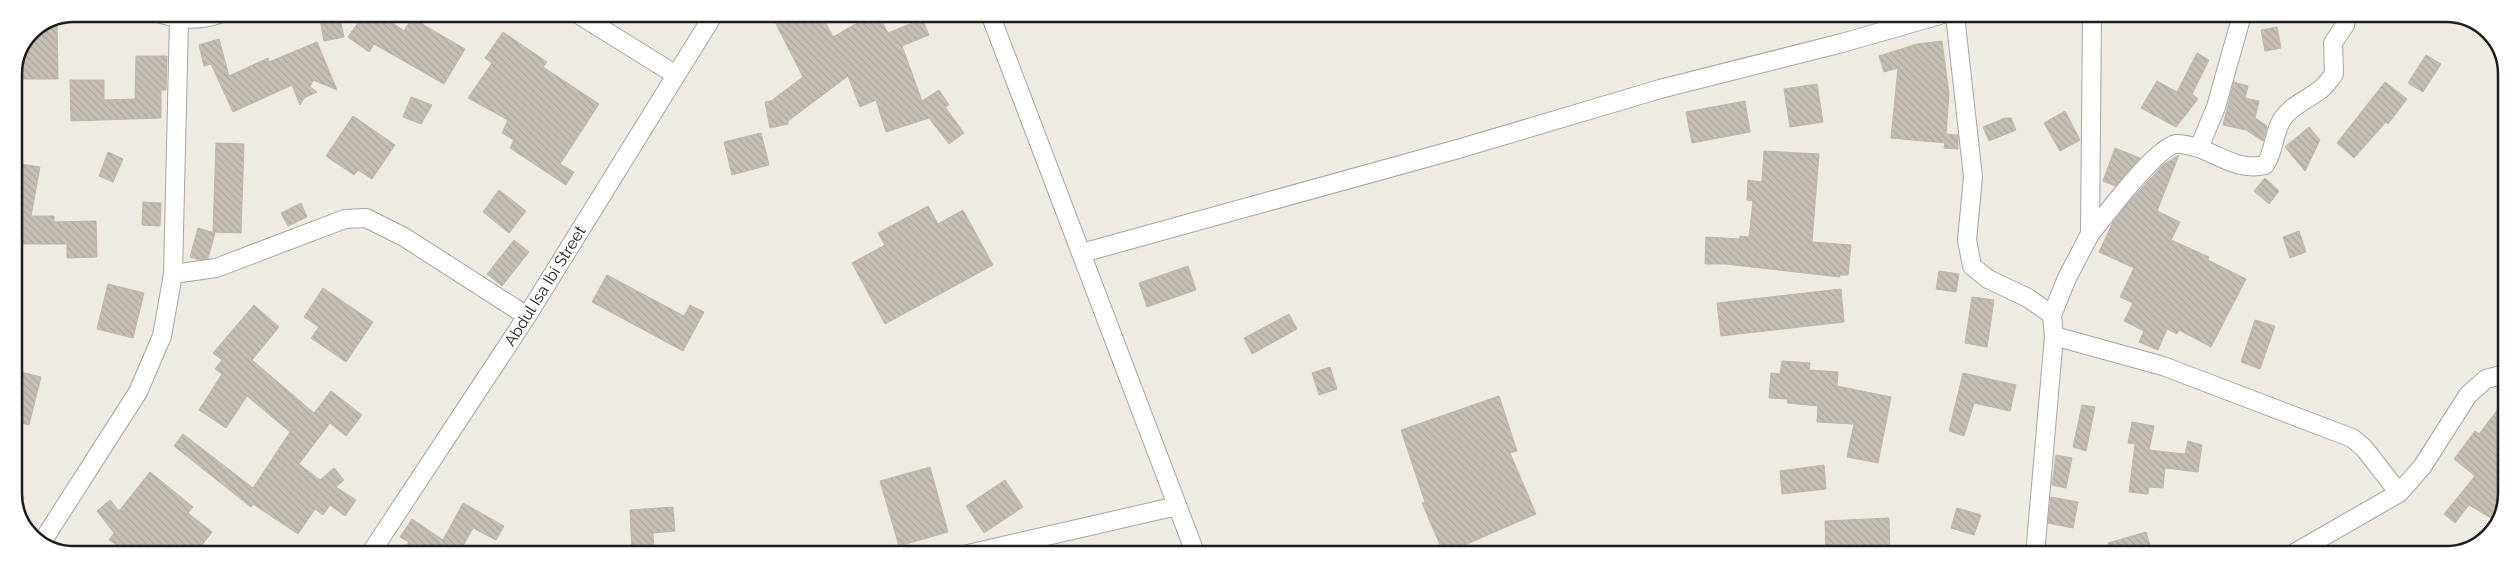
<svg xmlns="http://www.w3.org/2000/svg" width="2520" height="569" font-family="Raleway,sans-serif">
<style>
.building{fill:url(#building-back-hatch);stroke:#c1b4a4}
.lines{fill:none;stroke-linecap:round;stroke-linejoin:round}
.minor-casing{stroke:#a4a4a4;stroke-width:20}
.minor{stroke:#fff;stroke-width:18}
.labels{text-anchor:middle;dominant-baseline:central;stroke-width:4;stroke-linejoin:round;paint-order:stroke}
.street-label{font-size:16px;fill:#1d1d1d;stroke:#fff}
.rim{fill:none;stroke:#1d1d1d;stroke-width:2.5}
</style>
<defs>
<pattern id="building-back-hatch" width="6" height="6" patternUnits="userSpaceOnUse" patternTransform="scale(1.25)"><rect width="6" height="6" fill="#c6bfb5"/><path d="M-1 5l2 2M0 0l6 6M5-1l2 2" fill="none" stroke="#aaa49b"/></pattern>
</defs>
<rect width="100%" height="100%" fill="#eeece2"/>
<path class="building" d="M319,14H339L344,37L324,41Z
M364,14H380L404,31L412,18L465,49L444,84L374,44L369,52L348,37Z
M771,14H821L833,37L873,14H878L888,33L922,19L929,35L902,46L922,101L939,90L949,105L945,107L964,133L949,144L929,118L886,132L876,100L860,107L848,76L788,121V124L770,128L765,102L771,101L803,77Z
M57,21L58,79H14L32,31Z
M2277,27L2281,48L2265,51L2261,30Z
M503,32L547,62L543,67L599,104L560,164L574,172L566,185L510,148L514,140L502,133L508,120L468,98L492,63L485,58Z
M219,39L229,76L268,58L269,62L317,42L337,90L313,80L310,87L317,92L304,98L300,105L292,85L233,112L211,64L204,66L199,45Z
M1942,41L1949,94L1946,134L1958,135V149L1944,148L1945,143L1891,138L1898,68L1884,72L1879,56L1917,44Z
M2197,53L2209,60L2192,94L2198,99L2176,127L2141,108L2157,81L2177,92Z
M2426,55L2441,64L2423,92L2408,83Z
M136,56H167L166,90H161V118L71,121L70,80H104V100L135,99Z
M2234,82L2248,86L2245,98L2259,101L2255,118L2267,126L2263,141L2246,130L2223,125Z
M2385,82L2407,99L2388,124L2386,122L2354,158L2337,143Z
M1817,84L1823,122L1790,127L1784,89Z
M411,97L432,105L421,124L403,117Z
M1745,101L1750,132L1692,143L1686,112Z
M2065,111L2080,140L2060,151L2044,123Z
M353,116L395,145L372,179L358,170L354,175L326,156Z
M2005,118H2011L2016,130L1989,141L1983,127Z
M2309,127L2320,140L2305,171L2285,147Z
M761,133L769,165L732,175L724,142Z
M216,143L244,144L241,233L213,232Z
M2115,148L2140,158L2115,186L2103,181Z
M1764,151L1819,154L1812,242L1851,245L1848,275H1839L1840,277L1725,264H1705L1706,237L1740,239V236L1749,237L1753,201L1747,200L1748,180L1762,182Z
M108,152L123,159L113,182L99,176Z
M2179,155L2157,211L2180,222L2171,240L2209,257L2208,260L2246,279L2211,347L2179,330L2177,334L2167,329L2158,350L2139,342L2144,331L2124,321L2133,303L2120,297L2134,268L2099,252L2113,222L2126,205L2163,165Z
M14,163L40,167L31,216H54V222L96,221L97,257L67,258V244H14Z
M2265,178L2279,191L2269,204L2254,191Z
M499,190L526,211L509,233L483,212Z
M143,202L161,203L160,226L142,225Z
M301,203L307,217L288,226L281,213Z
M928,206L938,224L963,210L993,265L885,324L852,263L885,245L878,233Z
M198,228L215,233L208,258L200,260L190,257Z
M2299,231L2306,252L2290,258L2283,237Z
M514,240L529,252L502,286L487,274Z
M1188,266L1196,290L1147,307L1139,283Z
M1939,271L1959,274L1956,292L1936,289Z
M607,275L684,316L690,305L704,312L683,351L592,302Z
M108,284L144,293L133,338L97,329Z
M323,288L373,322L346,362L311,338L319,327L304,317Z
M1841,289L1844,322L1721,336L1717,303Z
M1972,297L1994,300L1987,347L1965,343Z
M254,305L279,327L252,360L314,413L331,391L362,415L346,436L330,423L299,464L320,480L334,468L344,480L336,487L356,500L345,516L330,505L323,515L315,509L298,534L253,504L251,507L174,446L183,434L253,488L290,432L247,396L226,428L199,410L222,374L215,369L222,360L213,353Z
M1289,314L1297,329L1252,354L1244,338Z
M2255,320L2275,326L2260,369L2241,362Z
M1782,361L1810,363L1809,370L1838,372L1837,386L1891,397L1878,463L1847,457L1854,424L1817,422L1818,406L1787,403L1788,399L1769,398L1771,373L1780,374Z
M1330,367L1337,389L1319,395L1312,373Z
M21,372L41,377L29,425L14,421V400Z
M1963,373L2016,385L2010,411L1974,403L1964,436L1949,431Z
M1499,396L1517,451L1510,453L1536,514L1444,554L1422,503L1425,502L1401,430Z
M2505,400V506L2496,521L2469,505L2455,523L2444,514L2475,476L2454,459L2475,431L2479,434Z
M2082,405L2095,407L2086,451L2073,447Z
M2132,422L2154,426L2149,450L2185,454L2188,441L2202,445L2198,472L2165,468L2163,488L2149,487L2148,494L2129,492L2135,444L2128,443Z
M2056,455L2072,458L2066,488L2052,485Z
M1824,465L1826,489L1782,494L1780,471Z
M930,467L948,532L899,546L880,481Z
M150,472L193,507L188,513L212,532L195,554H111L117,545L109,540L114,533L97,511L110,500L119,511Z
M1005,480L1023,507L984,533L966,506Z
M2051,497L2078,502L2073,528L2048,523Z
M463,503L504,526L496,540L473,528L460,551L465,554H400L409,542L400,537L412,519L443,540Z
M673,507L675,531L653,533L654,554H632L630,510Z
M1957,508L1981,515L1974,535L1951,528Z
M1889,518L1890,555H1826L1825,521Z
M2146,532L2153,555H2112L2108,543Z"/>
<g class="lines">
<g class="minor-casing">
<path id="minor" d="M161,14C181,20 199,21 219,14
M578,14L676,75
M990,14L1196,555
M1955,15L1973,177L1967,240L1972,266L1988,279L2028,298L2052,315
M2199,148C2221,157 2241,171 2265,165C2275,151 2273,132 2283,118C2292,105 2309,99 2321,89C2326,85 2330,79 2334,74L2333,43L2345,25L2347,15
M2090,234C2105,216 2155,148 2176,144C2182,143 2193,147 2199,148L2216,107L2242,15
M1082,253L1458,149L1660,89L1842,43L1940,15
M173,274L216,268L345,219L366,218L404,237L527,316
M2054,336L2163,366L2352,438L2364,448L2399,493
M42,542L138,392L162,336L173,274L179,20
M370,554L527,316L714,14
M968,554L1177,506
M2035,555L2054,336L2052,315L2067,278L2090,234L2092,15
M2291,555L2399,493L2422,467L2468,395L2486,379L2505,374"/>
</g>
<use href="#minor" class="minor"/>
</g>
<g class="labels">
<g class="street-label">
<text transform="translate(545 286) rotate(-58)">Abdul Isa Ibi Street</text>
</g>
</g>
<path d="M0 0H2520V569H0ZM74 22H2446A52 52 0 0 1 2498 74V494A52 52 0 0 1 2446 546H74A52 52 0 0 1 22 494V74A52 52 0 0 1 74 22Z" fill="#fff" fill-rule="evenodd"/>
<path class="rim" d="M74 22H2446A52 52 0 0 1 2498 74V494A52 52 0 0 1 2446 546H74A52 52 0 0 1 22 494V74A52 52 0 0 1 74 22Z"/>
</svg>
